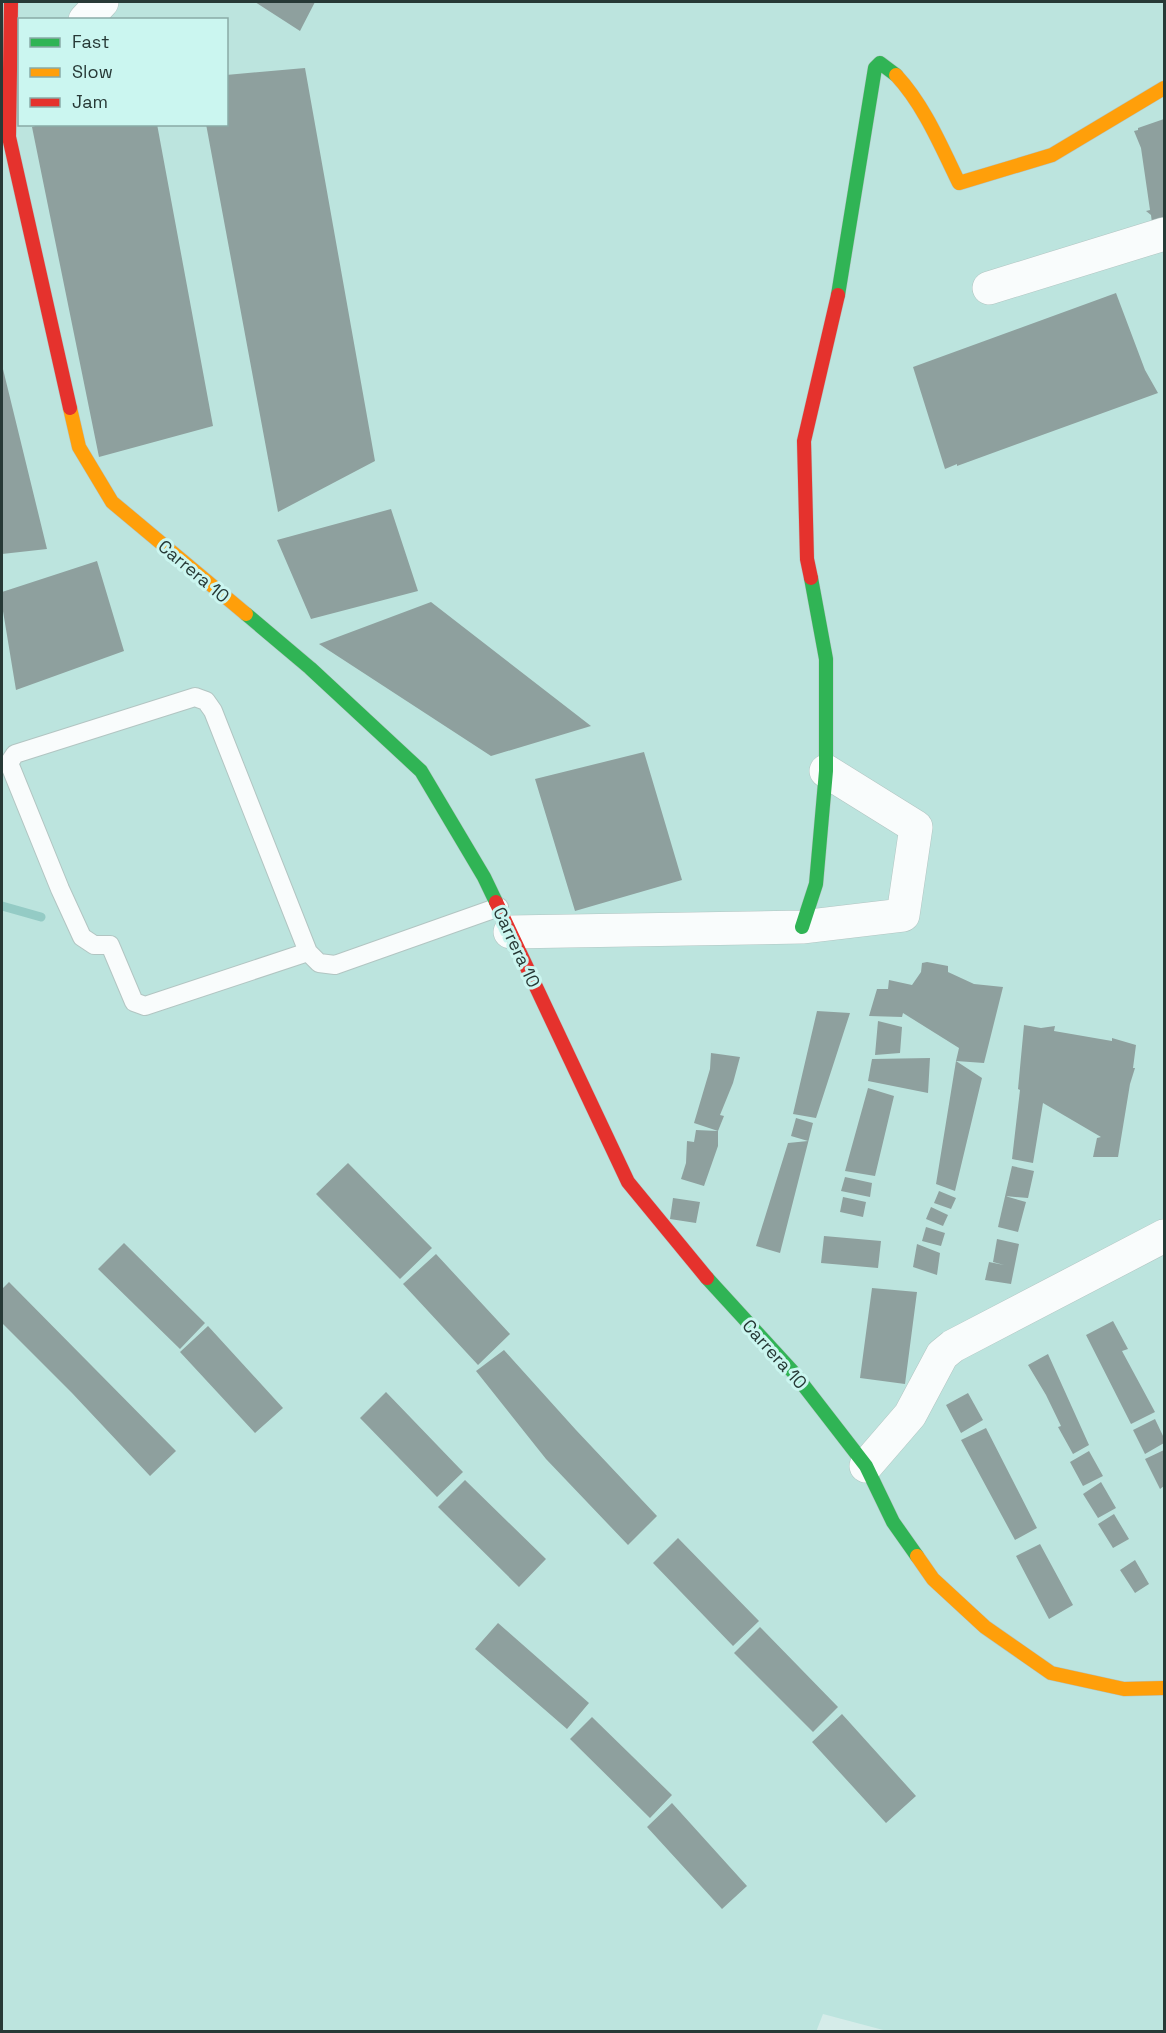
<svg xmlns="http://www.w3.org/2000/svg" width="1166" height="2033" font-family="'Space Grotesk',sans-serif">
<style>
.green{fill:#bce4de;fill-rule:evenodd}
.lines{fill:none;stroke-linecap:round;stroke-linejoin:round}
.stream{stroke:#94cbc5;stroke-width:9}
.building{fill:#8ea09e}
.lane-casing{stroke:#b2c5c2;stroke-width:20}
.street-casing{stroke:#b2c5c2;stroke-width:34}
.fast-casing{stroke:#b2c5c2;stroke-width:15}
.slow-casing{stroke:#b2c5c2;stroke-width:15}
.jam-casing{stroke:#b2c5c2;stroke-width:15}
.lane{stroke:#f9fcfc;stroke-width:18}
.street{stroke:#f9fcfc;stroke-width:33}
.fast{stroke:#30b455;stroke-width:14}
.slow{stroke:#ff9f0a;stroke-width:14}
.jam{stroke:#e5322d;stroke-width:14}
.labels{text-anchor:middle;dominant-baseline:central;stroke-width:6;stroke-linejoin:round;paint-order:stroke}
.street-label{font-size:18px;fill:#273936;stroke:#cbf6f0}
</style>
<rect width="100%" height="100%" fill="#d5ece9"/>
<path class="green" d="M2,2H1164V2031H887L823,2014L816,2032H2ZM20,20H226V124H20Z"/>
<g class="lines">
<path class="stream" d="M2,906L41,917"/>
</g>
<path class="building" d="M255,2H315L300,31Z
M305,68L375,461L278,512L206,124H226V75Z
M1164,119V228L1153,231L1151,215L1146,211L1150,210L1141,148L1134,131L1138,130V128Z
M42,124H157L213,426L99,457L32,127Z
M1116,293L1145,370L1158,393L957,466V464L945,469L913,367Z
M2,365L47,549L2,554Z
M391,509L418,591L311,619L277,540Z
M97,561L124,651L16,690L2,605V592Z
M431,602L591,726L491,756L319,644Z
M644,752L682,880L575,911L535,779Z
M927,962L948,966V972L974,984L1003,987L984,1063L956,1061L982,1078L955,1191L936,1184L956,1061L959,1048L903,1013L902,1017L869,1016L877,989H888L889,980L912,985L921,972L922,963Z
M817,1011L850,1013L816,1118L793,1114Z
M878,1021L902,1027L900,1053L875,1055Z
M1024,1025L1041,1028L1055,1026L1054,1031L1112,1041V1038L1136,1045L1133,1068H1135L1130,1084L1118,1157H1093L1097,1138L1101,1137L1043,1103L1033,1163L1012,1159L1020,1090L1018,1089Z
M711,1053L740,1057L733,1083L720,1115L724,1116L718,1131V1146L704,1186L681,1179L686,1163L687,1141L694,1142L696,1130L718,1131L694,1123L710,1069Z
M930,1058L928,1093L868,1081L872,1059Z
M868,1088L894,1096L875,1176L845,1171Z
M796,1118L813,1123L780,1253L756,1246L788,1143L808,1141L791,1136Z
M348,1163L432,1248L400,1279L316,1194Z
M1012,1166L1034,1171L1028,1198L1005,1196L1026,1202L1018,1232L998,1227Z
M845,1177L872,1183L870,1197L841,1191Z
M939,1191L956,1198L951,1209L934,1203Z
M843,1197L866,1202L863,1217L840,1212Z
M673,1198L700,1202L696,1223L670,1219Z
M931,1207L948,1215L943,1226L926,1219Z
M926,1227L945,1233L941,1246L922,1241Z
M824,1236L881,1241L878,1268L821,1263Z
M997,1239L1019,1244L1011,1284L985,1280L989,1262L1004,1265L993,1262Z
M124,1243L205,1323L180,1349L98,1269Z
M917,1244L940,1253L937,1275L913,1267Z
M436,1254L510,1334L478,1365L403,1284Z
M9,1282L176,1451L150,1476L72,1393L2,1323V1289Z
M872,1288L917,1292L905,1384L860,1378Z
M1113,1321L1128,1349L1122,1351L1155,1412L1131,1424L1086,1335Z
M208,1326L283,1408L255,1433L180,1352Z
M504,1350L576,1430L657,1516L628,1545L546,1459L476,1371Z
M1048,1354L1089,1445L1073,1454L1058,1427L1061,1426L1046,1395L1028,1365Z
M386,1392L463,1472L437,1497L360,1418Z
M968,1393L983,1420L961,1433L946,1405Z
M1155,1419L1164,1438V1443L1145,1454L1133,1430Z
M986,1428L1037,1528L1015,1540L961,1440Z
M1164,1450V1486L1160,1489L1145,1459Z
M1089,1451L1103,1476L1083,1486L1070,1462Z
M465,1480L546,1559L519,1587L438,1507Z
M1101,1482L1116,1508L1098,1518L1083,1494Z
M1114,1514L1129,1539L1113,1548L1098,1524Z
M678,1538L759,1621L733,1646L653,1563Z
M1040,1544L1073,1605L1049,1619L1016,1556Z
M1135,1560L1149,1584L1135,1593L1120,1570Z
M498,1623L589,1703L567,1729L475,1649Z
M760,1627L838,1707L813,1732L734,1653Z
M842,1714L916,1796L886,1823L812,1742Z
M592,1717L672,1795L650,1818L570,1739Z
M672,1803L747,1886L722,1909L647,1827Z"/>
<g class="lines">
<g class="lane-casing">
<path id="lane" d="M308,952L145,1006L134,1002L110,945H94L82,937L60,889L9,763L15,754L195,697L206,701L213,711L308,952L319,963L335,965L499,907"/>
</g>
<g class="street-casing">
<path id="street" d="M85,20L102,2
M989,288L1164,234
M510,932L802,927L903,915L916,827L826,771
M866,1466L910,1415L942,1355L953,1346L1164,1236"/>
</g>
<g class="fast-casing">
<path id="fast" d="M838,295L875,68L880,63L896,75
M246,614L310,668L421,771L484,877L496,902
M802,927L816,884L826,771V659L811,578
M707,1278L794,1373L866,1466L893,1522L917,1556"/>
</g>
<g class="slow-casing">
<path id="slow" d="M896,75C924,105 941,146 959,183L1052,155L1164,88
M70,408L79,447L112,502L246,614
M917,1556L933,1579L985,1627L1051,1673L1124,1689L1164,1688"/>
</g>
<g class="jam-casing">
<path id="jam" d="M11,2L9,137L70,408
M811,578L807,559L804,441L838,295
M496,902L628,1182L707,1278"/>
</g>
<use href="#lane" class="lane"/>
<use href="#street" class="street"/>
<use href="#fast" class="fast"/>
<use href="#slow" class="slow"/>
<use href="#jam" class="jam"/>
</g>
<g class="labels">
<g class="street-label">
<text transform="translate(194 571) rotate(40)">Carrera 10</text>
<text transform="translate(517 947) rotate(65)">Carrera 10</text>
<text transform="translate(775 1354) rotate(48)">Carrera 10</text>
</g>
</g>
<rect width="1166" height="2033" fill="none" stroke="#273936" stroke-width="6"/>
<rect x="18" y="18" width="210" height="108" fill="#cbf6f0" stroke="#89aaa6" stroke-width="1.5"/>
<rect x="30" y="38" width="30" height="9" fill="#30b455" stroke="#89aaa6" stroke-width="1.5"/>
<text x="72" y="48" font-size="18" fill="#273936">Fast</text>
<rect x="30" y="68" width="30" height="9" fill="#ff9f0a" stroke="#89aaa6" stroke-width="1.5"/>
<text x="72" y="78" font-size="18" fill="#273936">Slow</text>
<rect x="30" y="98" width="30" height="9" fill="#e5322d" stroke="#89aaa6" stroke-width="1.5"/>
<text x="72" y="108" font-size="18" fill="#273936">Jam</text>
</svg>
